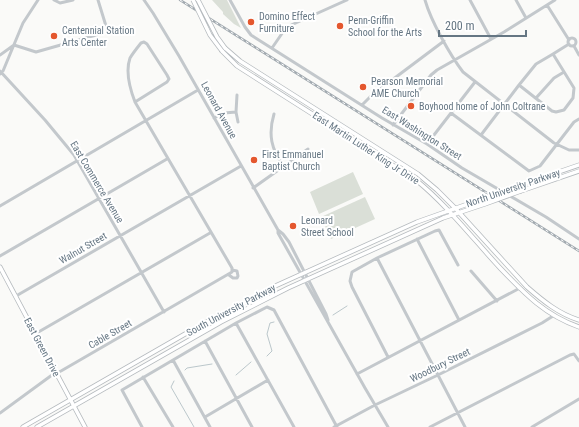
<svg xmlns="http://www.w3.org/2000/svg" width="579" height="427" font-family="'Roboto Condensed',sans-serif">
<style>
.green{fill:#dadfd7}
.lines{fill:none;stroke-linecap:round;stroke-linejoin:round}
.stream{stroke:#bbc7cb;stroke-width:1}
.major-casing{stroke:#b5babe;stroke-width:5}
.minor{stroke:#c3c8cc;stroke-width:3}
.major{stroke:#fff;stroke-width:3.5}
.rail-casing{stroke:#a2aab0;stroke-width:2.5}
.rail{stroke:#fff;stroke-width:1;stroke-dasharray:3;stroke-linecap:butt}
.major-bridge-casing{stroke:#b5babe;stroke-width:5;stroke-linecap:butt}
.major-bridge{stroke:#fff;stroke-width:3.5}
.poi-dot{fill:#e4572e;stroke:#fff;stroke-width:1.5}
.labels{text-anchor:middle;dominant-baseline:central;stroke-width:4;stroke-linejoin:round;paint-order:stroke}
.poi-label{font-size:10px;fill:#657683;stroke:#fff;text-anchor:start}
.street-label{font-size:10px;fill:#657683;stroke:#fff}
</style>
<rect width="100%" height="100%" fill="#fafaf8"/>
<path class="green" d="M212,0H227L241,28L234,24L223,14V12Z
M353,172L363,194L319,214L310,192Z
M365,197L375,219L331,239L321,217Z"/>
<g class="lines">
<path class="stream" d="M333,315L347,306
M267,356L272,351L267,334L270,323L274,322
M185,370L187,368L212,364
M236,375L251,362
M174,381L171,387L194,427"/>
<g class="major-casing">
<path id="major" d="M225,48L240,61L418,174L437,190L455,208L527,287C543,301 559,314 579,320
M222,51L237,66L416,180C448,206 473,239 501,269C525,294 545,315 579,327
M515,187L579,165
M521,191L579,171
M0,267L85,427
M23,427L199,326L273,287L417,222L479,200
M37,427L221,322L288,288L443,218L485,204"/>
</g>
<path class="minor" d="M54,0L60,3L73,0
M144,0L153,13L179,56L278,230V233L365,388L388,427
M230,0L245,27L251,35L382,118L427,144L462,168L546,217L579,239
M425,0C431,21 450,55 463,72L554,143L569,150H579
M470,0L491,39
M516,0L526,18
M547,5L569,40
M568 42a4 4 0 1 1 8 0a4 4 0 1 1-8 0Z
M574,46L579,55
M272,48L283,32L289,26L347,0
M553,54L569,44
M0,55L14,45L36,52L103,33L106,26L98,0
M0,71L45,120L74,155L164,312
M0,74L3,71L23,23L38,0
M237,95L236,112L238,122
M536,98L554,78L564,72
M362,105L372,95L444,41
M451,113L529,171L540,166L574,122L579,119
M274,114C268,134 271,150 284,166
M214,118L224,113L236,112
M393,125L431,75L437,70L504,32L555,0
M481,135L519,85L552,111L556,112L564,110L573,98L574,88L553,54L536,64L519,85
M427,144L475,82
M253,188L308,149
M0,206L198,90
M278,230L283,234L289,242L326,314L328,320
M417,239L459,320
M0,256L167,159
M377,258L465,427
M471,271L497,301
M229,275L233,278H237L238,276L237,271L232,270
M16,296L241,166
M236,323L294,427
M35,334L210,233
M205,341L252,427
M388,357L352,287L350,281L352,272L377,258L435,231L439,230L458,265
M173,360L210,427
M357,374L520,288
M143,377L173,427
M0,413L52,375L61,371L232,272V268L135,102L167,82L169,79L167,75L147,44L144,42L141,43C137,48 133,53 130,58C125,72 130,89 135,102
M205,417L268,380
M142,427L122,390L236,323L267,307L274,310L337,427
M334,427L375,405L438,375L542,323L553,316
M430,427L570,355L574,354L579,361
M532,427L579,399"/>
<use href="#major" class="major"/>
<g class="rail-casing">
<path id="rail" d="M180,0L579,251"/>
</g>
<use href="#rail" class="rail"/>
<g class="major-bridge-casing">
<path id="major-bridge" d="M193,0L210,35L222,51
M198,0L217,37L225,48
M479,200L515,187
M485,204L521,191"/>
</g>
<use href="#major-bridge" class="major-bridge"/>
</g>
<g class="poi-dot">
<circle cx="251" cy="22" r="4"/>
<circle cx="340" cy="26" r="4"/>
<circle cx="54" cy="36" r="4"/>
<circle cx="363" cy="87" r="4"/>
<circle cx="411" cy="106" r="4"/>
<circle cx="254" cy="160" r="4"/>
<circle cx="293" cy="226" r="4"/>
</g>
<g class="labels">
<g class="poi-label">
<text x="259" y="16">Domino Effect<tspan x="259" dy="12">Furniture</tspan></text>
<text x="348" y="20">Penn-Griffin<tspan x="348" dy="12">School for the Arts</tspan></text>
<text x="62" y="30">Centennial Station<tspan x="62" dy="12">Arts Center</tspan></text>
<text x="371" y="81">Pearson Memorial<tspan x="371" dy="12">AME Church</tspan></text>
<text x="419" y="106">Boyhood home of John Coltrane</text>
<text x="262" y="154">First Emmanuel<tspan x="262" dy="12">Baptist Church</tspan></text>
<text x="301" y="220">Leonard<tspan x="301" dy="12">Street School</tspan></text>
</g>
<g class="street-label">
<text transform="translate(219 110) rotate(61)">Leonard Avenue</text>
<text transform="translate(422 133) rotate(32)">East Washington Street</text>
<text transform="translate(366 148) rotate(33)">East Martin Luther King Jr Drive</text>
<text transform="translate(97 182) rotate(59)">East Commerce Avenue</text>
<text transform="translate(513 188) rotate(-19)">North University Parkway</text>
<text transform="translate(83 248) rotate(-30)">Walnut Street</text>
<text transform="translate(231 310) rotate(-28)">South University Parkway</text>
<text transform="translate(110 334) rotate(-30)">Cable Street</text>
<text transform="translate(42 347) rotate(62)">East Green Drive</text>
<text transform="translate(440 365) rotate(-26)">Woodbury Street</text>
</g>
</g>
<path d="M439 30v6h87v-6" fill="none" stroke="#657683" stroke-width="2"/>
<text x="445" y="30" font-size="12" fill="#657683" stroke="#ffffff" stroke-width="3" paint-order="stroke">200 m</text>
</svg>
